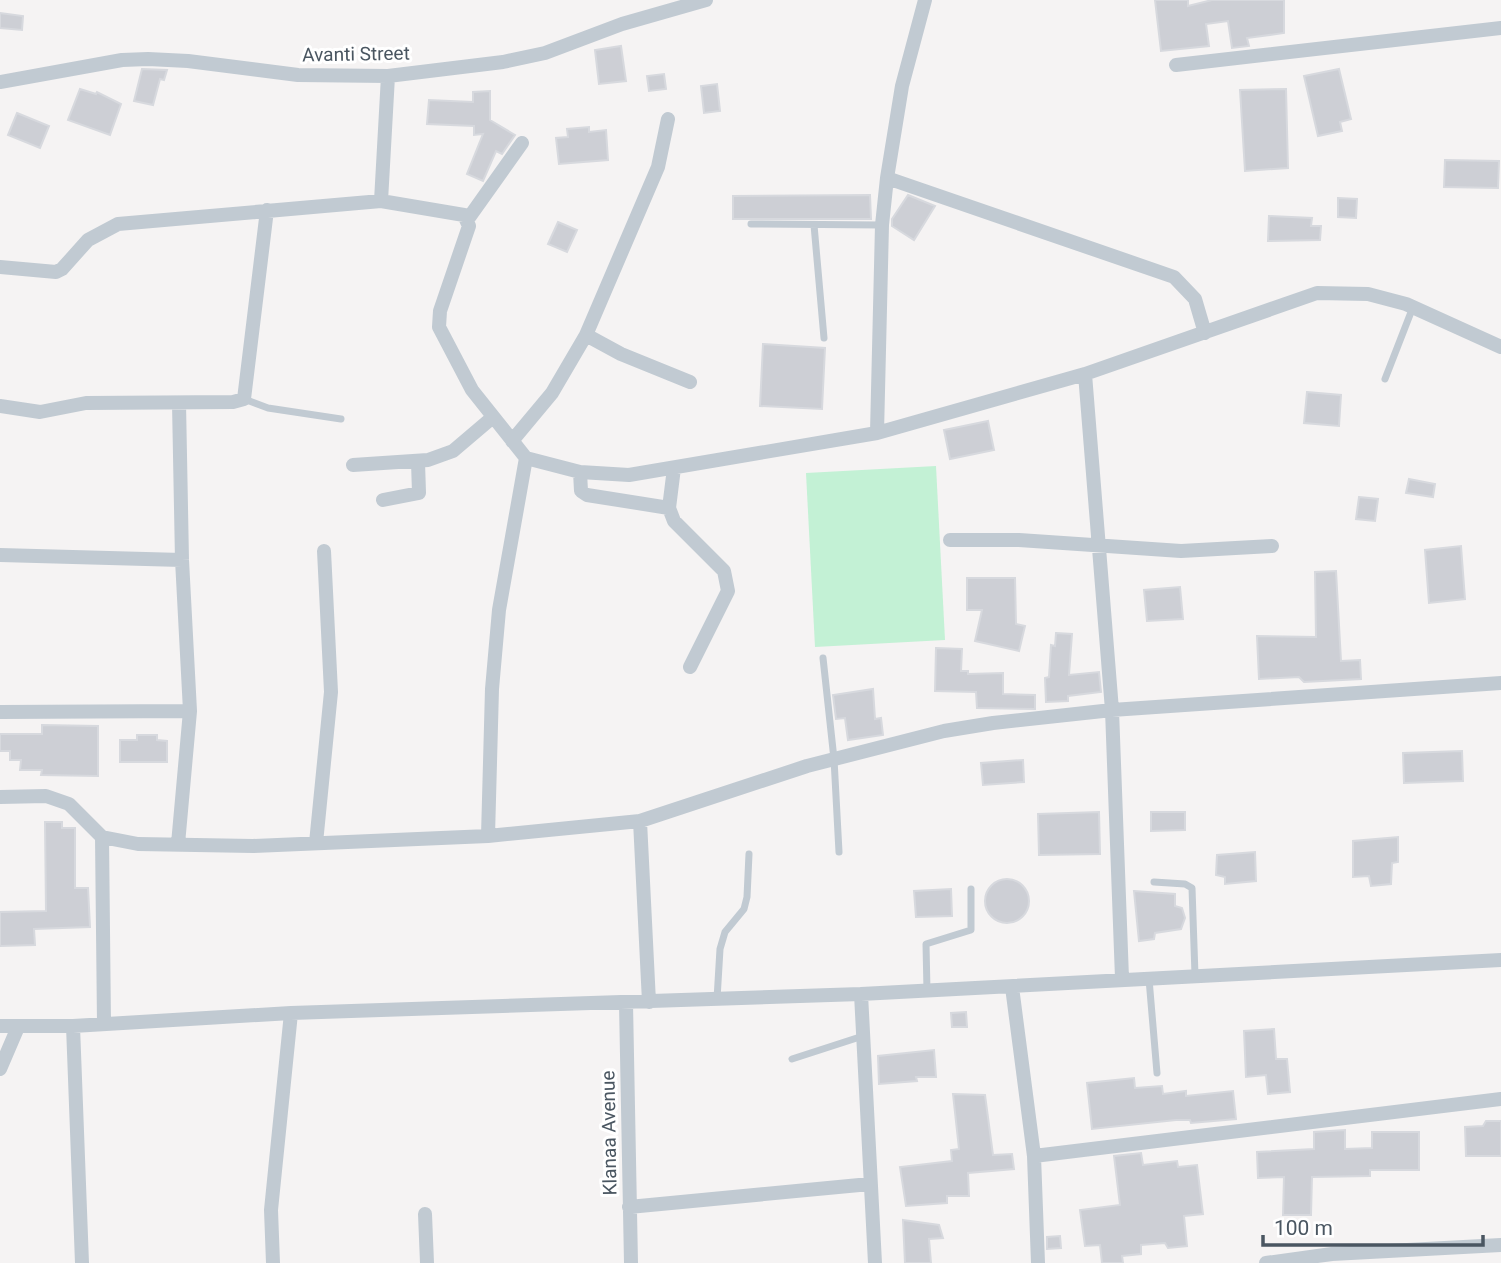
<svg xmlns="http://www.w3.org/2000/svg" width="1501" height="1263" font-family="Roboto,sans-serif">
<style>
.green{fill:#c3f1d5}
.building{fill:#cdcfd5;stroke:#d7d9de;stroke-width:2}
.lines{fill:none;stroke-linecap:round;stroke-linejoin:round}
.lane{stroke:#c1cad2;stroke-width:7}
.street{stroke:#c1cad2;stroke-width:14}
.labels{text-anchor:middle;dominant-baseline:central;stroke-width:6;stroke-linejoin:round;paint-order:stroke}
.street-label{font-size:19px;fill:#4a5661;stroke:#fff}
</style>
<rect width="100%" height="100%" fill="#f5f3f3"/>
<path class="green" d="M936,466L945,640L815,647L806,473Z"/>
<path class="building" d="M1155,0H1188V6L1212,0H1284V33L1247,38L1249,46L1232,48L1228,21L1206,24L1209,46L1161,51Z
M0,13L23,16L22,30L0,28Z
M621,46L626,81L599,84L595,50Z
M142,69L167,70L164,80L160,79L153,105L134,101Z
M1339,69L1351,119L1340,122L1342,131L1318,136L1304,76Z
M664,74L666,89L649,91L647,76Z
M717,84L720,111L704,113L701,86Z
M80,89L96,94L97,92L121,104L110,135L68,120Z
M1286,89L1288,168L1245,171L1240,90Z
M490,91V120L515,135L502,154L496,151L483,181L467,174L483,134L474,135V126L427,124L429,100L473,102V92Z
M17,113L49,126L40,148L8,135Z
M589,127V132L606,130L608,160L559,164L556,138L568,137L567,129Z
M1445,160L1499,161L1498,188L1444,187Z
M870,195L871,219H733V196Z
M908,195L935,206L914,240L892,226V219Z
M1338,198L1357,199L1356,218L1338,217Z
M1269,216L1312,218L1311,226H1321L1320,240L1268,241Z
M558,222L577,230L567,252L548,244Z
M763,344L825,348L822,409L760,406Z
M1307,392L1341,395L1339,426L1304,423Z
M988,421L994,450L950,459L944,430Z
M1409,479L1435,484L1433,497L1406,493Z
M1359,497L1378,499L1375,521L1356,519Z
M1461,546L1465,599L1429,603L1425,550Z
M1336,571L1341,661L1360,660L1361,679L1304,682L1299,677L1259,679L1257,636L1316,637L1315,572Z
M967,578H1015L1016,624L1025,626L1019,651L975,641L982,610H967Z
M1180,587L1183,619L1147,621L1144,590Z
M1056,633L1072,634L1069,675L1099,672L1101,692L1068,696V701L1046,702L1045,678L1049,677L1051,645L1055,646Z
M936,648L962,649L961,671H968V674L1003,673V694L1035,695V709L977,708L976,692L935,691Z
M873,689L875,719L881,718L883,735L848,740L845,718L836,719L833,695Z
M42,725L98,726V776L41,775L42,770H20L21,760H10V751H0V734H42Z
M137,735H157V740L167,741V762H120V740H137Z
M1462,751L1463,781L1404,783L1403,753Z
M1023,760L1024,782L983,785L981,763Z
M1099,812L1100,854L1039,855L1038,814Z
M1151,812H1185V830L1151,831Z
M45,822H62V828H75V888H88L90,927L34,929L35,945L0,946V912L46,911Z
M1398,837V862L1392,863L1391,884L1371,886L1369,876L1353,877V841Z
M1255,852L1256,881L1225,884V877L1216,875L1217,855Z
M985 901a22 22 0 1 1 44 0a22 22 0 1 1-44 0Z
M951,889L952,916L916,917L914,891Z
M1134,891L1175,894V906L1182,908L1185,918L1181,929L1155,933L1154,939L1139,941Z
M966,1012L967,1027H952L951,1013Z
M1274,1029L1276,1059H1287L1290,1092L1268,1094L1266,1075L1246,1077L1244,1031Z
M934,1050L936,1077H916L917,1081L879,1084L878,1056Z
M1134,1078L1135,1088L1162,1086L1163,1094L1186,1091V1096L1233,1091L1236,1119L1191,1123L1190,1120H1176L1092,1129L1087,1083Z
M953,1094L985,1095L993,1155L1012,1154L1014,1169L968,1173L969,1196H947V1203L906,1206L900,1167L952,1161L951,1150L959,1149Z
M1486,1121H1501V1156H1466L1465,1127L1483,1126Z
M1345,1130V1149L1372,1148V1132H1419V1170H1370V1176L1312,1177L1311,1215H1283L1284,1177L1258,1178L1257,1152L1314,1149V1132Z
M1141,1153L1143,1165L1177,1161L1178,1167L1197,1165L1203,1214L1184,1216L1187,1246L1168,1248L1165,1243L1141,1245V1254L1122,1256L1123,1263H1102L1100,1245L1085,1246L1080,1210L1120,1205L1114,1156Z
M903,1220L939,1225L943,1238L929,1239L931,1263H905Z
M1060,1236L1061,1248L1047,1249V1237Z"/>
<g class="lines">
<path class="lane" d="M751,224L881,225
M814,225L824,338
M1385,379L1413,307
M244,399L268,408L341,419
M823,658L834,759L839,852
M1154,882L1185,884L1192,888L1195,975
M1149,979L1157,1073
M927,991L926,944L971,930V889
M717,999L720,949L725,932L744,909L747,897L749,854
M792,1059L863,1036"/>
<path class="street" d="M1176,65L1501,28
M0,82L122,60L148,59L188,61L298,75L388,76L503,62L545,53L622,24L706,0
M887,178L1174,277L1195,299L1205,333
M381,201L464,215L469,226L440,311L439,327L472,390L526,458L580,472L629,475L877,433L1085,374L1317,293L1368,294L1406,304L1501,347
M468,219L522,143
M0,267L56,272L62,269L88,240L118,224L381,201L388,76
M586,335L621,354L690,382
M1085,374L1112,710L1122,978
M0,406L40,412L86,403L233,402L244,399L267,210
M877,433L882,225L887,178L902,86L925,0
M512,441L552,393L586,335L658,167L668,119
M353,465L428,460L453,451L493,417
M674,468L669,508L674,521L724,571L728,591L690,667
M580,472L581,491L587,495L669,508
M383,500L419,493L418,462
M950,540H1019L1181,551L1272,546
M0,555L182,560
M0,712L190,711
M0,797L46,796L69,804L102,837L138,844L253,846L488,836L640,821L807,766L944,731L993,723L1112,710L1501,683
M640,821L649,1002
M488,836L492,689L499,610L526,458
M102,837L104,1023
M316,843L331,692L324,551
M178,844L190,711L182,560L179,403
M1012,987L1034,1156L1038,1263
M861,994L875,1263
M626,1003L631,1263
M0,1026H73L291,1013L861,994L1501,960
M73,1026L82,1263
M0,1069L18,1027
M1034,1156L1501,1099
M629,1207L870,1184
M425,1214L427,1263
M273,1263L271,1210L291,1013
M1266,1263L1332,1254L1501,1245"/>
</g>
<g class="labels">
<g class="street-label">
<text transform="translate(356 54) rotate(-1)">Avanti Street</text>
<text transform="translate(609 1133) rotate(-91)">Klanaa Avenue</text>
</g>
</g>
<path d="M1263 1235v10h220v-10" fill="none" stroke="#4a5661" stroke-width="3.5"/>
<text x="1274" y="1235" font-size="21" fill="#4a5661" stroke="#ffffff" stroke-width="5" paint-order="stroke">100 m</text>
</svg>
